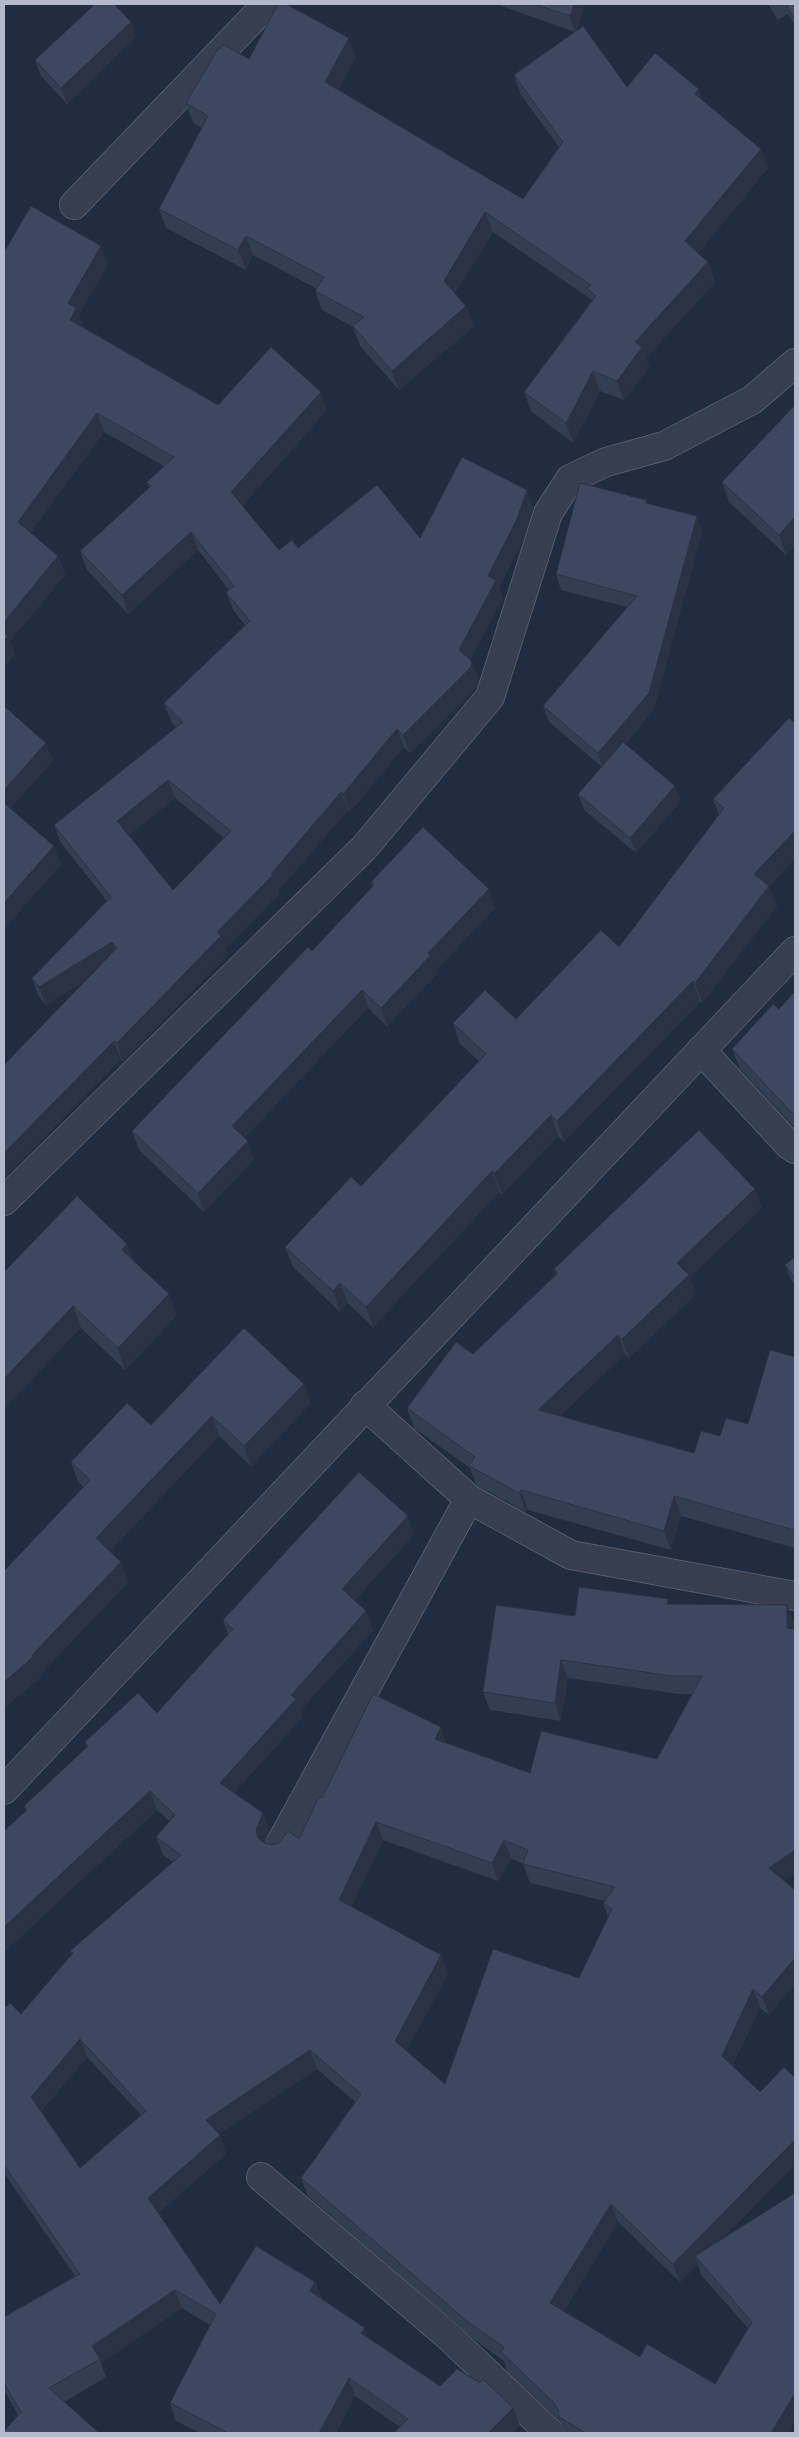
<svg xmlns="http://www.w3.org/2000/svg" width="799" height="2437" font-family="Helvetica,sans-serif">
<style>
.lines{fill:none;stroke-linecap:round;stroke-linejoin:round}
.street-casing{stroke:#545c6d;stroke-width:30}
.street{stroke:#363e4f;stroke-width:28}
.wall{fill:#343e53;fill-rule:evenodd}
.shaded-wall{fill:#2b3243}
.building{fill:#3d4860;stroke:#2b3243;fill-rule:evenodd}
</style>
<rect width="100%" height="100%" fill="#222c40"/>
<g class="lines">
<g class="street-casing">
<path id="street" d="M74,205L267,4
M701,1050L789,1145L795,1149
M4,1201L364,848L490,697L548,513L570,479L606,462L664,446L752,400L795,363
M365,1405L469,1499L571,1555L795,1596
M4,1790L795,951
M278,1848L469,1499
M261,2177L447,2335L550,2433"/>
</g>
<use href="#street" class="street"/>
</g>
<path class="wall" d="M496,4H585L576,31L627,87L699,89L703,101L761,149L768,168L698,253L708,262L715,282L646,358L649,367L624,400L600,391L573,443L531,411L524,392L592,300L493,232L455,293L474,326L399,390L360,346L353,327L322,310L315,291L317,289L253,255L246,270L166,228L159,209L202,128L193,123L186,103L249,59L356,57L338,90L523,199L559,147L521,95L514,75L575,32Z
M768,4H795V26L788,14L778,20Z
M131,22L136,37L67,104L41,76L35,60Z
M4,252L108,264L79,314L83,327L218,405L327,410L242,506L279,550L298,548L420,538L527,490L533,508L524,538L499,587L503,598L470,660L479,681L477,687L410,753L404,747L350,812L348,810L278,891L279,894L226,948L228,954L123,1062L121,1059L4,1178V1065L85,981L46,1005L39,997L32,978L107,901L61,843L54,825L176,727L171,721L164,703L245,625L233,610L226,592L229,590L198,550L128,614L87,570L80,551L149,488L147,482L164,466L104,432L30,533L58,556L65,575L10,641L15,654L4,668ZM175,798L224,838L173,890L129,835Z
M795,405L786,555L729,502L722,482Z
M646,500L648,504L702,532L654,709L625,744L675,786L681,801L636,853L584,810L578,794L602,767L549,722L543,706L627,607L561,590L556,574Z
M789,718L769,887L777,906L702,1003L700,1002L564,1142L558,1136L502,1195L499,1192L373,1327L348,1303L340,1312L293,1267L285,1247L361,1186L479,1061L460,1044L453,1023L516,1019L619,947L719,815L713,799Z
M371,882L495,908L436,970L437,974L387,1026L368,1008L244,1138L254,1159L204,1212L139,1150L132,1131L312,951L372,887Z
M795,991V1128L740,1069L732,1049L779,1009Z
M762,1208L690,1277L696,1294L629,1358L625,1354L560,1416L694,1453L720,1436L748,1424L795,1357V1548L681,1516L671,1550L528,1510L526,1512L478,1486L476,1484L470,1468L414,1428L407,1408L473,1354L556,1274L554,1269Z
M127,1244L133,1260L177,1315L125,1370L81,1328L4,1272Z
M795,1257V1286L791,1280L785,1265Z
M311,1403L251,1466L219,1436L110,1551L121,1562L128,1582L40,1675L41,1677L4,1708V1571L84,1487L78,1482L71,1462L151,1425Z
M414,1534L354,1601L373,1630L300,1711L302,1717L234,1793L269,1831L265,1844L272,1845L299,1839L322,1798L447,1743L530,1773L657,1759L692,1694H679L568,1678L561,1721L490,1710L483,1692L575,1616L670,1604L794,1623V1629H795V1873L784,1881L769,2015L760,2008L732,2066L723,2238L795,2193L788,2433H565L560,2421L507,2371L504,2361L475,2340L308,2196L301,2178L355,2102L317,2069L219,2134L226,2154L158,2213L220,2304L315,2282L322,2299L368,2338L440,2386L520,2426L400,2427L355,2396L336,2433H200L176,2421L170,2403L210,2325L182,2308L101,2363L106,2377L64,2402L18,2415L4,2390V2317L75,2276L4,2173V2008L21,2014L72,1954L70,1951L173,1862L163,1855L156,1837L169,1821L157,1810L4,1952V1831L26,1811L24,1806L87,1748L85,1742L157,1713L228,1635L223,1620ZM383,1840L498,1881L511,1858L523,1864L530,1883L605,1901L603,1903L608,1917L579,1978L445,2084L406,2051L448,1974L441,1955L351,1907ZM87,2057L141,2115L80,2168L41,2111ZM618,2222L680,2282L698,2264L701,2275L748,2328L715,2384L640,2357L564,2311Z"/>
<path class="shaded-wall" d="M574,4H585L575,32L570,16Z
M131,22L136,37L67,104L61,88Z
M349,38L356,57L332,101L325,82Z
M699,89L706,109L695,94Z
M761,149L768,168L692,261L685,241Z
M485,212L493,232L451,300L444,281Z
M246,236L253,255L246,270L238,250Z
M101,246L108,264L79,314L83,327L76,338L70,320L68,303Z
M708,262L715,282L646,358L649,367L624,400L617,381L635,342Z
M466,306L474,326L399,390L392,371Z
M593,371L600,391L573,443L566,423Z
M321,392L327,410L238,511L231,492Z
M97,413L104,432L24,541L18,522Z
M527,490L533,508L524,538L499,587L503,598L466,668L459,650L488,576Z
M697,516L702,532L654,709L603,768L598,753Z
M795,517V546L786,555L779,535Z
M191,532L198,550L128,614L122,595Z
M58,556L65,575L10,641L15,654L4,668V622Z
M472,662L479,681L477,687L410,753L403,735Z
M397,729L404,747L350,812L343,794Z
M46,743L53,761L4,816V790Z
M168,780L175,798L124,839L117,821Z
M675,786L681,801L636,853L630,838Z
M341,792L348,810L278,891L279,894L226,948L228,954L123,1062L117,1043L271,874Z
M795,831V859L769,887L777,906L702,1003L695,983L754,874Z
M54,846L61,865L4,929V903Z
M489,889L495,908L436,970L437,974L387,1026L381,1008L428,953Z
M112,942L119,960L46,1005L39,987Z
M693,981L700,1002L564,1142L557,1121Z
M362,990L368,1008L238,1144L232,1126Z
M114,1041L121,1059L4,1178V1153Z
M551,1115L558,1136L502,1195L494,1174Z
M248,1141L254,1159L204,1212L198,1193Z
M492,1171L499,1192L373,1327L366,1307Z
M755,1189L762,1208L690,1277L696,1294L629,1358L622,1339L677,1263Z
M127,1244L135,1266L122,1250Z
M340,1283L348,1303L340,1312L333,1291Z
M169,1294L177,1315L125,1370L118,1348Z
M73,1306L81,1328L4,1409V1379Z
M618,1335L625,1354L545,1430L538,1410Z
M304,1384L311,1403L251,1466L244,1446Z
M212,1416L219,1436L103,1558L96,1538Z
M521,1490L528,1510L526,1512L519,1493Z
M674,1496L681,1516L671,1550L664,1531Z
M408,1516L414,1534L348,1607L342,1589Z
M121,1562L128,1582L40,1675L41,1677L4,1708V1682L32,1655Z
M787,1605L794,1623V1646L787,1628Z
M366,1611L373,1630L300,1711L302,1717L227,1801L220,1783L291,1695Z
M561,1660L568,1678L561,1721L555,1703Z
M441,1727L447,1745L435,1739Z
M150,1791L157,1810L4,1952V1927Z
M263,1813L269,1831L262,1849L256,1830Z
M376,1822L383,1840L346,1919L339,1900Z
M504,1840L511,1858L498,1881L492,1863Z
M795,1850V1873L776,1886L769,1868Z
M441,1955L448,1974L402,2059L395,2041Z
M795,1958V1984L769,2015L762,1997Z
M753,1989L760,2008L728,2074L722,2056Z
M80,2039L87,2057L37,2115L31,2097Z
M310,2050L317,2069L213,2138L206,2120Z
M220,2135L226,2154L154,2216L148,2198Z
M795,2140V2165L700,2262L695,2256L698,2264L680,2282L673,2264Z
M611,2204L618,2222L557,2322L550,2303Z
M315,2282L322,2300L310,2291Z
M175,2290L182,2308L101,2363L92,2346Z
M365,2328L371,2346L361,2333Z
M349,2378L355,2396L336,2433H319Z
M795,2393V2422L788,2433H771Z
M513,2408L520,2426L513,2433H488Z"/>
<path class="building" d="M95,4H114L131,22L61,88L35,60Z
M278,4H286L349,38L325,82L523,199L563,142L514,75L583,26L627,87L655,53L699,89L695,94L761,149L685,241L708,262L635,342L642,347L617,381L593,371L566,423L524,392L596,296L587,288L591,285L485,212L444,281L466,306L392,371L353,326L364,317L315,291L324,277L246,236L238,250L159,209L208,116L186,103L216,52L224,45L249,59Z
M534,4H574L570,16Z
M786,4H795V20Z
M31,206L101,246L68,303L76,308L70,320L218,405L271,347L321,392L231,492L279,550L292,540L298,548L377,485L420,538L462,457L527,490L517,519L488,576L496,580L459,650L472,662L470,668L403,735L397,729L343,794L341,792L271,874L273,875L217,932L221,936L117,1043L114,1041L4,1153V1065L117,948L112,942L39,987L32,978L111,897L54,825L183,722L164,703L250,621L226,592L234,586L191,532L122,595L80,551L151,486L147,482L174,457L97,413L18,522L58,556L4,622V252ZM168,780L231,831L173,890L117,821Z
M795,405V517L779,535L722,482Z
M580,483L646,500V503L697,516L649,693L598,753L543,706L637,596L556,574Z
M4,633L8,636L4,641Z
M4,706L46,743L4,790Z
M789,718L795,723V831L754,874L769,886L695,983L693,981L557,1121L551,1115L494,1174L492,1171L366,1307L340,1283L333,1291L285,1247L351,1177L361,1186L486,1054L453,1023L485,990L516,1019L601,930L619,947L724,808L713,799Z
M623,742L675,786L630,838L578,794Z
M4,803L54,846L4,903Z
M423,827L489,889L428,953L430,956L381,1008L362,990L232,1126L248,1141L198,1193L132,1131L308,947L312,951L374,885L371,882Z
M795,991V1116L732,1049L773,1004L779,1009Z
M699,1130L755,1189L677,1263L689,1275L622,1339L618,1335L538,1410L694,1453L701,1431L720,1436L726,1418L748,1424L770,1350L795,1357V1524L794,1530L674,1496L664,1531L521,1490L519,1493L471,1467L469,1465L475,1457L407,1408L456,1342L473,1354L558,1273L554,1269Z
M77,1196L127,1244L122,1250L169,1294L118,1348L73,1306L4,1379V1272Z
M795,1257V1278L785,1265Z
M244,1328L304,1384L244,1446L212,1416L96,1538L121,1562L32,1655L33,1657L4,1682V1571L90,1480L71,1462L127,1403L151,1425Z
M359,1472L408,1516L342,1589L366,1611L291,1695L296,1699L220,1783L263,1813L256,1830L258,1838L264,1843L272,1845L279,1843L288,1831L299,1839L319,1797L322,1798L373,1694L441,1727L435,1739L530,1773L541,1731L657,1759L702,1676H672L561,1660L555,1703L483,1692L496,1605L575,1616L579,1587L668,1599L667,1604L787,1605V1628L795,1629V1850L769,1868L795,1890V1958L762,1997L753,1989L722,2056L760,2092L784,2067L795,2078V2140L673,2264L611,2204L550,2303L640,2357L647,2344L715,2384L752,2322L695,2256L795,2193V2393L771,2433H586L559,2417L558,2410L554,2403L501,2352L504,2347L468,2322L301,2178L361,2094L310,2050L206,2120L220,2135L148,2198L220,2304L256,2246L315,2282L310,2291L365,2328L361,2333L440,2386L457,2369L480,2383L483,2379L513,2408L488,2433H394L408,2419L349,2378L319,2433H228L170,2403L216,2314L175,2290L92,2346L100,2359L49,2388L99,2433H4V2431L21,2412L4,2383V2317L80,2274L4,2165V2008L10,2003L21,2014L73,1953L70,1951L181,1855L156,1837L175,1815L150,1791L4,1927V1831L27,1810L24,1806L88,1746L85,1742L138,1693L157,1713L233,1629L223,1620ZM376,1822L492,1863L504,1840L528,1850L523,1864L615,1887L603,1903L612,1909L579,1978L493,1949L445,2084L395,2041L441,1955L339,1900ZM80,2039L146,2111L80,2168L31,2097Z"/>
<rect width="799" height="2437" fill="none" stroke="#b2b9ca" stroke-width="10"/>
</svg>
